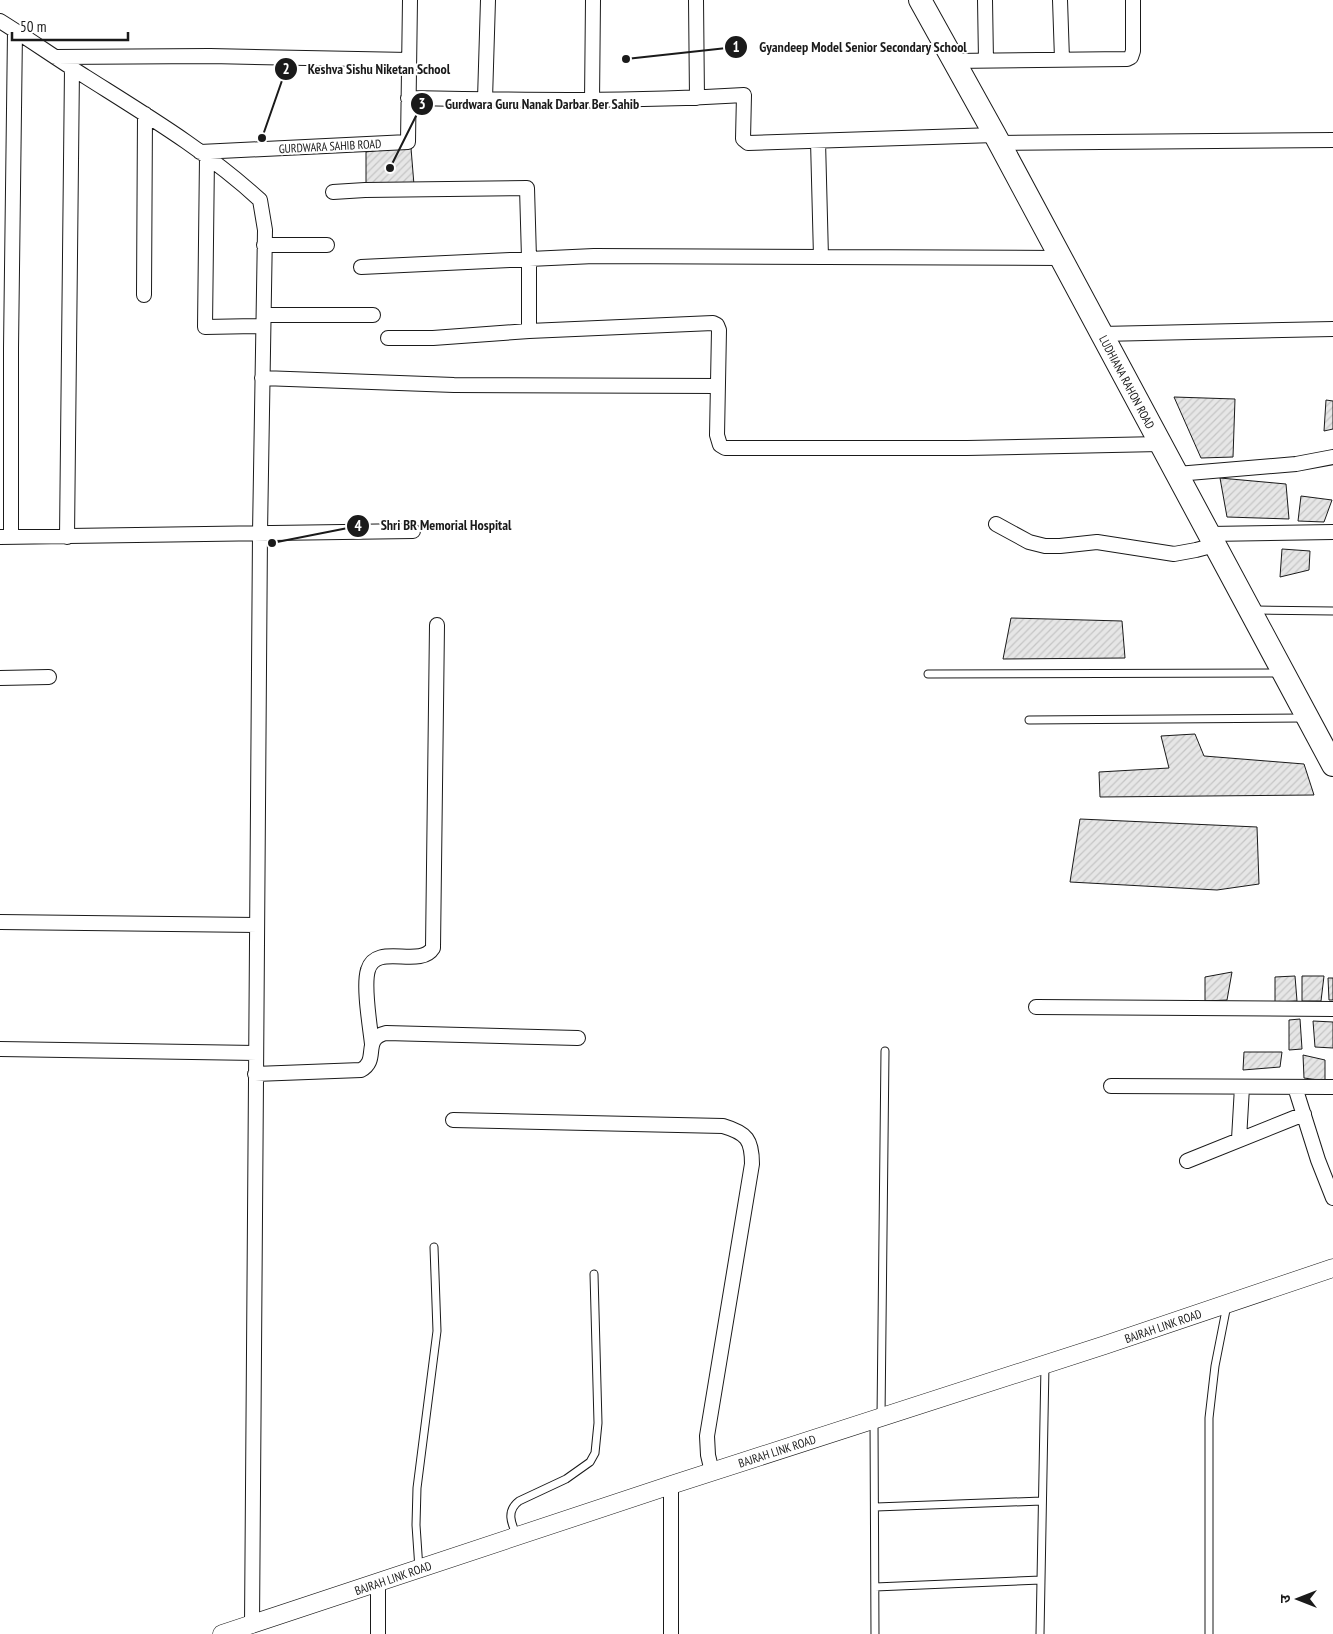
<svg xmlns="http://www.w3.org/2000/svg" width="1333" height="1634" font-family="'PT Sans Narrow','Noto Sans Devanagari',sans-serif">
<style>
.building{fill:url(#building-hatch);stroke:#1a1a1a}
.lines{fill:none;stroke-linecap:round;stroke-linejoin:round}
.service-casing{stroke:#1a1a1a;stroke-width:9}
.minor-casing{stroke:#1a1a1a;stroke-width:16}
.tertiary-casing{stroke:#1a1a1a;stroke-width:19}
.primary-casing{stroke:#1a1a1a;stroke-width:24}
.service{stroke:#fff;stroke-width:7}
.minor{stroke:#fff;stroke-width:14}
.tertiary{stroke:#fff;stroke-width:18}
.primary{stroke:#fff;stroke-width:22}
.labels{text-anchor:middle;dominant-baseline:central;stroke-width:4;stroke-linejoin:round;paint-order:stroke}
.street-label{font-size:12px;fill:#1a1a1a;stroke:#fff}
.leader{fill:none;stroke:#1a1a1a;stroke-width:2}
.callout-dot{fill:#1a1a1a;stroke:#fff;stroke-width:2}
.mark-label{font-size:15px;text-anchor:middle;font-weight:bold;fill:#fff}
.callout-label{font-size:14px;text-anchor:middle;font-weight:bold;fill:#1a1a1a;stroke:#fff;stroke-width:4;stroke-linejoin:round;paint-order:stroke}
</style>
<defs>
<pattern id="building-hatch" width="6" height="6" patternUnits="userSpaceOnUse" patternTransform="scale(1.25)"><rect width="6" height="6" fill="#e6e6e6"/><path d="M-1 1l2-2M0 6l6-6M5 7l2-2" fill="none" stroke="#c5c5c5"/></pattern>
</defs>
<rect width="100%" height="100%" fill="#fff"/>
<path class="building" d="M408,146L411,148L414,185L366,186V152Z
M1174,397L1235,399L1233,457L1201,458Z
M1326,400L1333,401V429L1324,431Z
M1220,478L1286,484L1289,519L1227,517Z
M1301,496L1332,500L1324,522L1298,521Z
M1282,549L1310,551L1309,570L1280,577Z
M1011,618L1122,621L1125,658L1003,659Z
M1195,734L1204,756L1304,764L1314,795L1100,797L1099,772L1169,768L1161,736Z
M1080,819L1257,827L1259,884L1217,890L1070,882Z
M1232,972L1227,1000L1205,1001V977Z
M1295,976L1297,1001L1275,1002V977Z
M1302,976H1324L1321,1001H1302Z
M1328,978H1333V1000H1329Z
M1300,1019L1302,1049L1289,1050V1020Z
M1313,1021L1333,1022V1048L1315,1047Z
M1244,1052H1282L1280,1067L1243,1070Z
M1303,1055L1325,1060V1081L1304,1078Z"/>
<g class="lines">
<g class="service-casing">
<path id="service" d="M1255,610L1333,611
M928,674L1278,673
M1029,720L1303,718
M881,1417L885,1051
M874,1420L875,1634
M876,1507L1042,1501
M517,1536C511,1523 506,1511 519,1501L566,1479L590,1462L595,1453L598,1423L594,1274
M419,1569L416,1525L417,1488L437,1331L434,1247
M875,1587L1041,1580
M1040,1634L1045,1365
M1209,1634V1418L1215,1366L1227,1305"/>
</g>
<g class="minor-casing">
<path id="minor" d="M696,0L697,98
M985,0L986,60
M1060,0L1062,59
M0,21C29,39 57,59 86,77C146,115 208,152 260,200L265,230L260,533L252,1625
M55,57L210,56L409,60
M953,61L1127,59L1131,57L1133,51V0
M408,98C520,100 632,102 744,95L743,139L748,143L995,135
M485,99L488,0
M592,101L593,0
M818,141L821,257
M999,143L1333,140
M200,152L408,142L410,0
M207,157L205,327L263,326
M333,192L365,190L527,188L529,258V331
M264,245H327
M361,267L594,256L1061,258
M144,295L145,114
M264,315H373
M1101,334L1333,329
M388,338H433L529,331L713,323L717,325L719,330L717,435L720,445L725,448H967L1160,444
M262,378L454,385L718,386
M1177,474L1296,464L1333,457
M996,524L1029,542L1045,546H1060L1097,542L1174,554L1196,550L1215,545
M1209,534L1333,532
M0,537L413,531
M11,537V348L15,31
M67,537L72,68
M0,678L49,677
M0,922L257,925
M1036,1007L1333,1009
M372,1044C370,1026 363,986 368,970C376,942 420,969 433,948L437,625
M0,1049L256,1053
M255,1074L361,1070C380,1060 361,1039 386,1033L578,1038
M1111,1086L1333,1087
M1295,1087L1318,1160L1333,1198
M453,1120L723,1126C747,1133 752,1140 752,1164L707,1436L708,1455L712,1472
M1239,1139L1242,1087
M1187,1161L1304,1114
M378,1583V1634
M671,1634V1485"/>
</g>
<g class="tertiary-casing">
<path id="tertiary" d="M222,1634L671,1485L1105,1345L1333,1268"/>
</g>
<g class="primary-casing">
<path id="primary" d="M920,0L995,135L1333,765"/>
</g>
<use href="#service" class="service"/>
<use href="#minor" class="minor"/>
<use href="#tertiary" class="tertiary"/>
<use href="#primary" class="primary"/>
</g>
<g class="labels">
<g class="street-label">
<text transform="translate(330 146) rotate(-3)">GURDWARA SAHIB ROAD</text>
<text transform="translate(1127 382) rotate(62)">LUDHIANA RAHON ROAD</text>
<text transform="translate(1163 1326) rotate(-19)">BAJRAH LINK ROAD</text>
<text transform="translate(777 1451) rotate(-18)">BAJRAH LINK ROAD</text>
<text transform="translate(393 1578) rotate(-19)">BAJRAH LINK ROAD</text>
</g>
</g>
<path class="leader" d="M626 59L736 47M262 138L286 69M390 168L422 104M272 543L358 526"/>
<g class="callout-dot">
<circle cx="626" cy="59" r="5"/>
<circle cx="262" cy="138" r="5"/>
<circle cx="390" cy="168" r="5"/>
<circle cx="272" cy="543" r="5"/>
<circle cx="736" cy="47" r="12"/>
<circle cx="286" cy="69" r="12"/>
<circle cx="422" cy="104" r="12"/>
<circle cx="358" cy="526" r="12"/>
</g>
<g class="mark-label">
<text x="736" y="52">1</text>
<text x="286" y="74">2</text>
<text x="422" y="109">3</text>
<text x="358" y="531">4</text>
</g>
<g class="callout-label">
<text x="863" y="52">Gyandeep Model Senior Secondary School</text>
<text x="379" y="74">Keshva Sishu Niketan School</text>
<text x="542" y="109">Gurdwara Guru Nanak Darbar Ber Sahib</text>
<text x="446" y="530">Shri BR Memorial Hospital</text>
</g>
<g transform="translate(1298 1599) rotate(270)" stroke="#ffffff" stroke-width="4" paint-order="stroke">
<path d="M0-4L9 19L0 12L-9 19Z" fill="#1a1a1a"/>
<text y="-8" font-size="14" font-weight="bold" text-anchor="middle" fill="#1a1a1a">उ</text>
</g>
<path d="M12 32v8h116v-8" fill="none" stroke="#1a1a1a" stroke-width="2.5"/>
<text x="20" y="32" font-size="15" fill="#1a1a1a" stroke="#ffffff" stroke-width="4" paint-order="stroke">50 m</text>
</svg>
